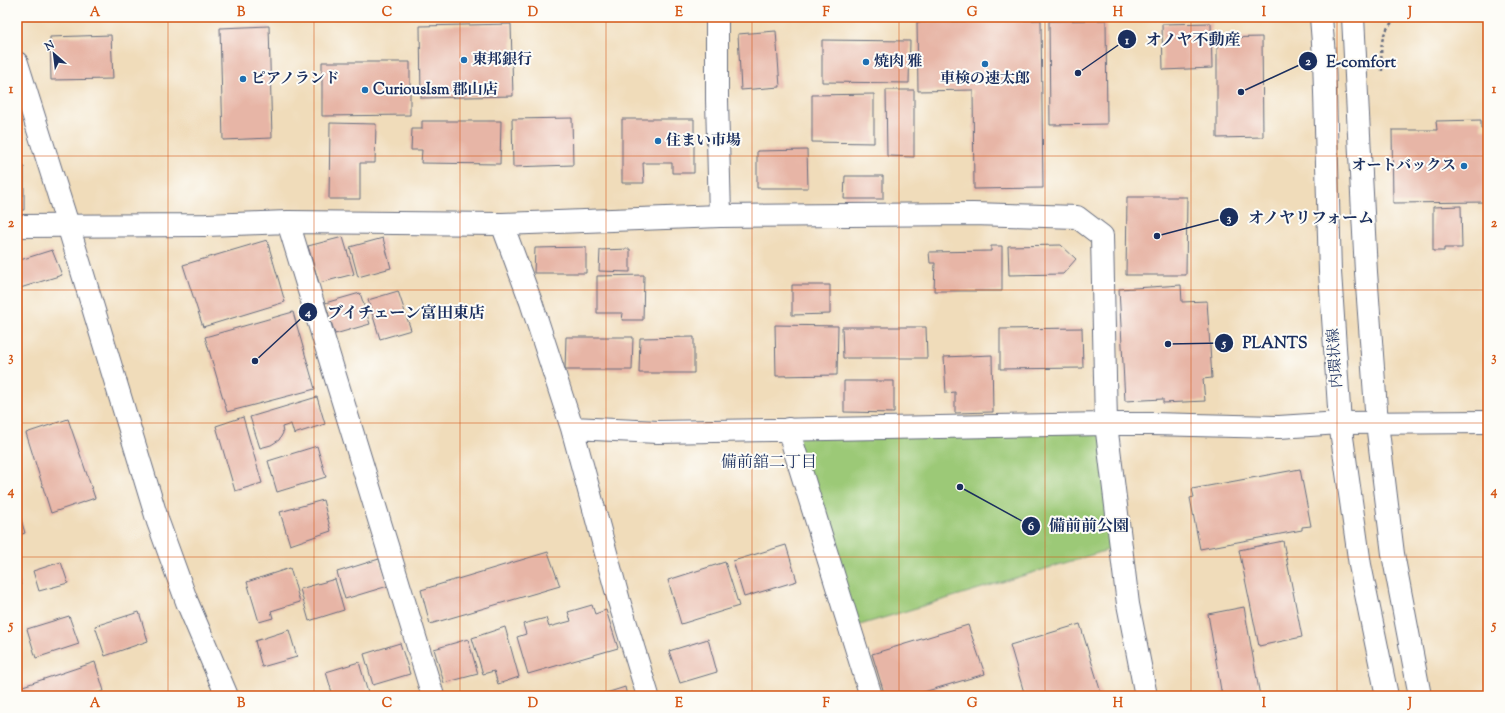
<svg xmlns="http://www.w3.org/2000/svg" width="1505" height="713" font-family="'Sorts Mill Goudy','Noto Serif JP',serif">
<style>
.green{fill:#9cc977;stroke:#5c7c6a}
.building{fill:#e7b5a6}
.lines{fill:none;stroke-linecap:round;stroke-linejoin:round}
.minor-casing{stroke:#666c7e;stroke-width:24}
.tertiary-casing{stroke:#666c7e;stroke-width:24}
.path{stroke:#666c7e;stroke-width:2.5;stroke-dasharray:3 3;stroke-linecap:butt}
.minor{stroke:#fff;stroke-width:22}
.tertiary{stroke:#fff;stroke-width:22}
.grid{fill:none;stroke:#d45514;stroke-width:1;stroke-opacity:0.55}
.poi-dot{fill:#1f6fb2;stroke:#fdfcf7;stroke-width:1.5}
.labels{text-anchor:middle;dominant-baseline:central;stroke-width:4;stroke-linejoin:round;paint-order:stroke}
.poi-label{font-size:15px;font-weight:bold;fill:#1b2f5e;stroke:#fdfcf7;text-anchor:start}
.street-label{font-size:15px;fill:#1b2f5e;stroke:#fdfcf7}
.neighbourhood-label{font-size:16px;fill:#1b2f5e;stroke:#fdfcf7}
.leader{fill:none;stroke:#1b2f5e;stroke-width:1.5}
.callout-dot{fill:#1b2f5e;stroke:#fdfcf7;stroke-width:1.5}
.mark-label{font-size:12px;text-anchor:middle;font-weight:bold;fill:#fff}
.callout-label{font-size:16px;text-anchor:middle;font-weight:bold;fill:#1b2f5e;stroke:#fdfcf7;stroke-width:4;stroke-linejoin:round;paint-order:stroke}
.neatline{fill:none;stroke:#d45514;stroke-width:1.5}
.grid-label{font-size:13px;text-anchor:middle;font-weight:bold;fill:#d45514}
</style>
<rect width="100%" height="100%" fill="#fdfcf7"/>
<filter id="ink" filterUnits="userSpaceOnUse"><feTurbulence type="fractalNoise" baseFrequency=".025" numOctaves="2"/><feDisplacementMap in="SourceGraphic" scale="8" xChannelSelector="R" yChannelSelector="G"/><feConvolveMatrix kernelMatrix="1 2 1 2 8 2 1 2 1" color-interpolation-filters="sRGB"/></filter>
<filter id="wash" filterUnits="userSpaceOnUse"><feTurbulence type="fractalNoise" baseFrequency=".012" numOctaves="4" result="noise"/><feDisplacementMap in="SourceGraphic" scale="16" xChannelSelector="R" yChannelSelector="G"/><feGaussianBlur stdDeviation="0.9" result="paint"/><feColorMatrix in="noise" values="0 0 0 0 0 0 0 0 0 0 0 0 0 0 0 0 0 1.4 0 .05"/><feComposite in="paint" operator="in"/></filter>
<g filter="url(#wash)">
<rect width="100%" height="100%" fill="#f0dcba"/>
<path class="green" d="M1106,424L1121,546L850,628L788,429Z"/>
<g id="blocks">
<path class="building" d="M1041,20L1043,188L974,189L973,90L918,91L917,22Z
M1106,20L1107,124L1050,125L1049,21Z
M1211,23L1212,68L1163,70L1162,24Z
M511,24L513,96L421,98L420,26Z
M269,26L272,138L223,140L220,28Z
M776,31L780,87L741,90L738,34Z
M111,35L113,79L51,80L50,37Z
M1262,37L1263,137L1217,138V38Z
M822,40L910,41L909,83L822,82Z
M322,62H410V115L322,116Z
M886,90H914V157L887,156Z
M874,94V143L812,142V95Z
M572,118L573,165L513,167L512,119Z
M622,119H694V173H672V163H643L644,183H622Z
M1481,120V129H1488V202L1393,203L1392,130H1437L1436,121Z
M422,121H501L500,164L421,163L422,150H411L412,129H422Z
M330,123L376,124L375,163H360V199H329Z
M807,150L808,188H757V151Z
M17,166H24V210H17Z
M845,176H883V199H844Z
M1127,197H1187L1186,275H1126Z
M1461,206L1462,248H1444V251H1433V207Z
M343,237L354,274L319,283L308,246Z
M383,238L391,268L358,277L350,247Z
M267,240L285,302L203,327L183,265Z
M1061,245L1076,259L1063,274L1009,275L1008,246Z
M991,246H1002V291H934L935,263H930L929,252L991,251Z
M586,247V273H534L535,248Z
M630,249V272L599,271L600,250Z
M52,250L62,275L17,289V261Z
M644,275L643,320H622L623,313H597V276Z
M792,285H830V314L792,315Z
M1181,285L1182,302L1207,301L1212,378L1203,379L1205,401L1163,403V399L1125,401L1119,289Z
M398,291L411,330L380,339L368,300Z
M360,293L370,324L335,334L325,303Z
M293,312L315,389L227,412L205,337Z
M775,325L838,326L837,375L776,376Z
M842,327H926L927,358H843Z
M1082,328L1083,368L1000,369V329Z
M566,337H633L632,370H565Z
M694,337V373H639L640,338Z
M992,355L993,412L955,413V392L946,393L944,357Z
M844,381H894V413L844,412Z
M317,397L325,424L294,434L291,424L282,427L283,433L279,440L271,445L260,448L250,417Z
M243,417L262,483L235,491L216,426Z
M68,419L95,498L51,513L26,433Z
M317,446L326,477L277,492L268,461Z
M1300,469L1311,526L1302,527V530L1200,549L1190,498L1194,497L1192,489Z
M323,500L331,531L290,545L280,512Z
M17,506L25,533L17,536Z
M1283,541L1302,637L1259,646L1239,550Z
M786,545L797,581L744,597L733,561Z
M548,552L560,586L430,624L421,590Z
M379,559L388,586L345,599L337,572Z
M61,562L68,583L39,591L33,571Z
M725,562L739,606L681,624L668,580Z
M290,568L300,602L271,611L273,618L259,622L247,582Z
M17,573L21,585L17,586Z
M335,579L344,610L309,621L300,589Z
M592,605L595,614L606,610L618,648L528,674L517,637L526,634L523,624L546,618L549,627L571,621L568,612Z
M1244,607L1260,696H1222L1208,614Z
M139,612L148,641L105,656L95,626Z
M69,616L79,644L36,658L27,629Z
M1080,624L1102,696H1025L1010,645Z
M968,625L985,674L910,696H885L872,654Z
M505,627L519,677L498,684L494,671L483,674L472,638Z
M289,630L297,657L262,667L255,641Z
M468,639L478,674L444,683L434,649Z
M708,639L717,672L680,683L669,651Z
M400,643L410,674L373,685L364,654Z
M95,662L104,691L89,696H17V688Z
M359,662L368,693L359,696H333L326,672Z
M625,687L627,696H597Z"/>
</g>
</g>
<g filter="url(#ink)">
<use href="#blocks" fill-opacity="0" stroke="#666c7e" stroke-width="1"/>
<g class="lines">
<g class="minor-casing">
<path id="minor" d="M717,17V100L720,216
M288,222L433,696
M502,224L531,302L572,428L619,601L648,696
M17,226L206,225L288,222L502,224L720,216L973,214L1077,217L1102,236L1106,424L1128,604L1146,696
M572,428L658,432L1106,424H1151L1279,427L1340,423L1488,422
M788,429L871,696"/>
</g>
<g class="tertiary-casing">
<path id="tertiary" d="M1321,17L1324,56L1330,272L1340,423L1360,565L1387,696
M1353,17L1366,272L1377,423L1393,554L1420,696
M17,63L68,225L158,522L187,602L227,696"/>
</g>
<path class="path" d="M1382,71C1381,48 1378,33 1398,17"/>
<use href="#minor" class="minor"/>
<use href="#tertiary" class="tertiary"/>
</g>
</g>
<path class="grid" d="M168,17V696M314,17V696M460,17V696M606,17V696M752,17V696M899,17V696M1045,17V696M1191,17V696M1337,17V696M17,156H1488M17,290H1488M17,423H1488M17,557H1488"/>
<g class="poi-dot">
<circle cx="464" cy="60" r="4"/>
<circle cx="866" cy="62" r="4"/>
<circle cx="985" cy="64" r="4"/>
<circle cx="243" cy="79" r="4"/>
<circle cx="365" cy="90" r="4"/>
<circle cx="658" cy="141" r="4"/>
<circle cx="1464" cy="166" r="4"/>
</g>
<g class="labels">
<g class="poi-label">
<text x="472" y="60">東邦銀行</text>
<text x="874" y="62">焼肉 雅</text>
<text x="251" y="79">ピアノランド</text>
<text x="985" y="79" text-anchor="middle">車検の速太郎</text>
<text x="373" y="90">CuriousIsm 郡山店</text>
<text x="666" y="141">住まい市場</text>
<text x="1456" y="166" text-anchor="end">オートバックス</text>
</g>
<g class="street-label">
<text transform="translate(1336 358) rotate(-94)">内環状線</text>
</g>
<g class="neighbourhood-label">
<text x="769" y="463">備前舘二丁目</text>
</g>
</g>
<path class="leader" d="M1078 73L1127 39M1241 92L1308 61M1157 236L1229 217M255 361L308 312M1168 344L1224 343M960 487L1031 526"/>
<g class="callout-dot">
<circle cx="1078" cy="73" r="4"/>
<circle cx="1241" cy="92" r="4"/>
<circle cx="1157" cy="236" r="4"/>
<circle cx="255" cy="361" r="4"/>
<circle cx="1168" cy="344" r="4"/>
<circle cx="960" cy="487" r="4"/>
<circle cx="1127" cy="39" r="10"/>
<circle cx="1308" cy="61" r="10"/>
<circle cx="1229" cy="217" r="10"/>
<circle cx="308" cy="312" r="10"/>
<circle cx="1224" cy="343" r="10"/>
<circle cx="1031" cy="526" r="10"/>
</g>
<g class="mark-label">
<text x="1127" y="44">1</text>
<text x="1308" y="65">2</text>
<text x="1229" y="222">3</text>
<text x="308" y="316">4</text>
<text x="1224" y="347">5</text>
<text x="1031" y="530">6</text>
</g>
<g class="callout-label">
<text x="1193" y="45">オノヤ不動産</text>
<text x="1361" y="67">E-comfort</text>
<text x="1311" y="223">オノヤリフォーム</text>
<text x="406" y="318">ブイチェーン富田東店</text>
<text x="1275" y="348">PLANTS</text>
<text x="1089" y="531">備前前公園</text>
</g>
<rect width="1505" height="713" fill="none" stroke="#fdfcf7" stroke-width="44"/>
<g transform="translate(54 54) rotate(332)" stroke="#fdfcf7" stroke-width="3" paint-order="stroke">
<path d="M0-3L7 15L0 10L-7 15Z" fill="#1b2f5e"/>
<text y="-6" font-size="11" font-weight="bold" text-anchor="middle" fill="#1b2f5e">N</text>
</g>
<rect x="22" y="22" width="1461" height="669" class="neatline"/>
<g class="grid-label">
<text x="95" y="16">A</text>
<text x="241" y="16">B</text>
<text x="387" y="16">C</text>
<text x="533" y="16">D</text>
<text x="679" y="16">E</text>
<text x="826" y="16">F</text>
<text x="972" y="16">G</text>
<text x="1118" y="16">H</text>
<text x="1264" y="16">I</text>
<text x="1410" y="16">J</text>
<text x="11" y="93">1</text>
<text x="1494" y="93">1</text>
<text x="11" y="227">2</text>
<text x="1494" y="227">2</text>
<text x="11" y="361">3</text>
<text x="1494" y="361">3</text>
<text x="11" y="495">4</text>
<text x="1494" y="495">4</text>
<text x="11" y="629">5</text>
<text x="1494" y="629">5</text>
<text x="95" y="707">A</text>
<text x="241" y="707">B</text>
<text x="387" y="707">C</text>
<text x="533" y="707">D</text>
<text x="679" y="707">E</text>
<text x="826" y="707">F</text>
<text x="972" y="707">G</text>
<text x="1118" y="707">H</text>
<text x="1264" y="707">I</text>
<text x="1410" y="707">J</text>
</g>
</svg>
